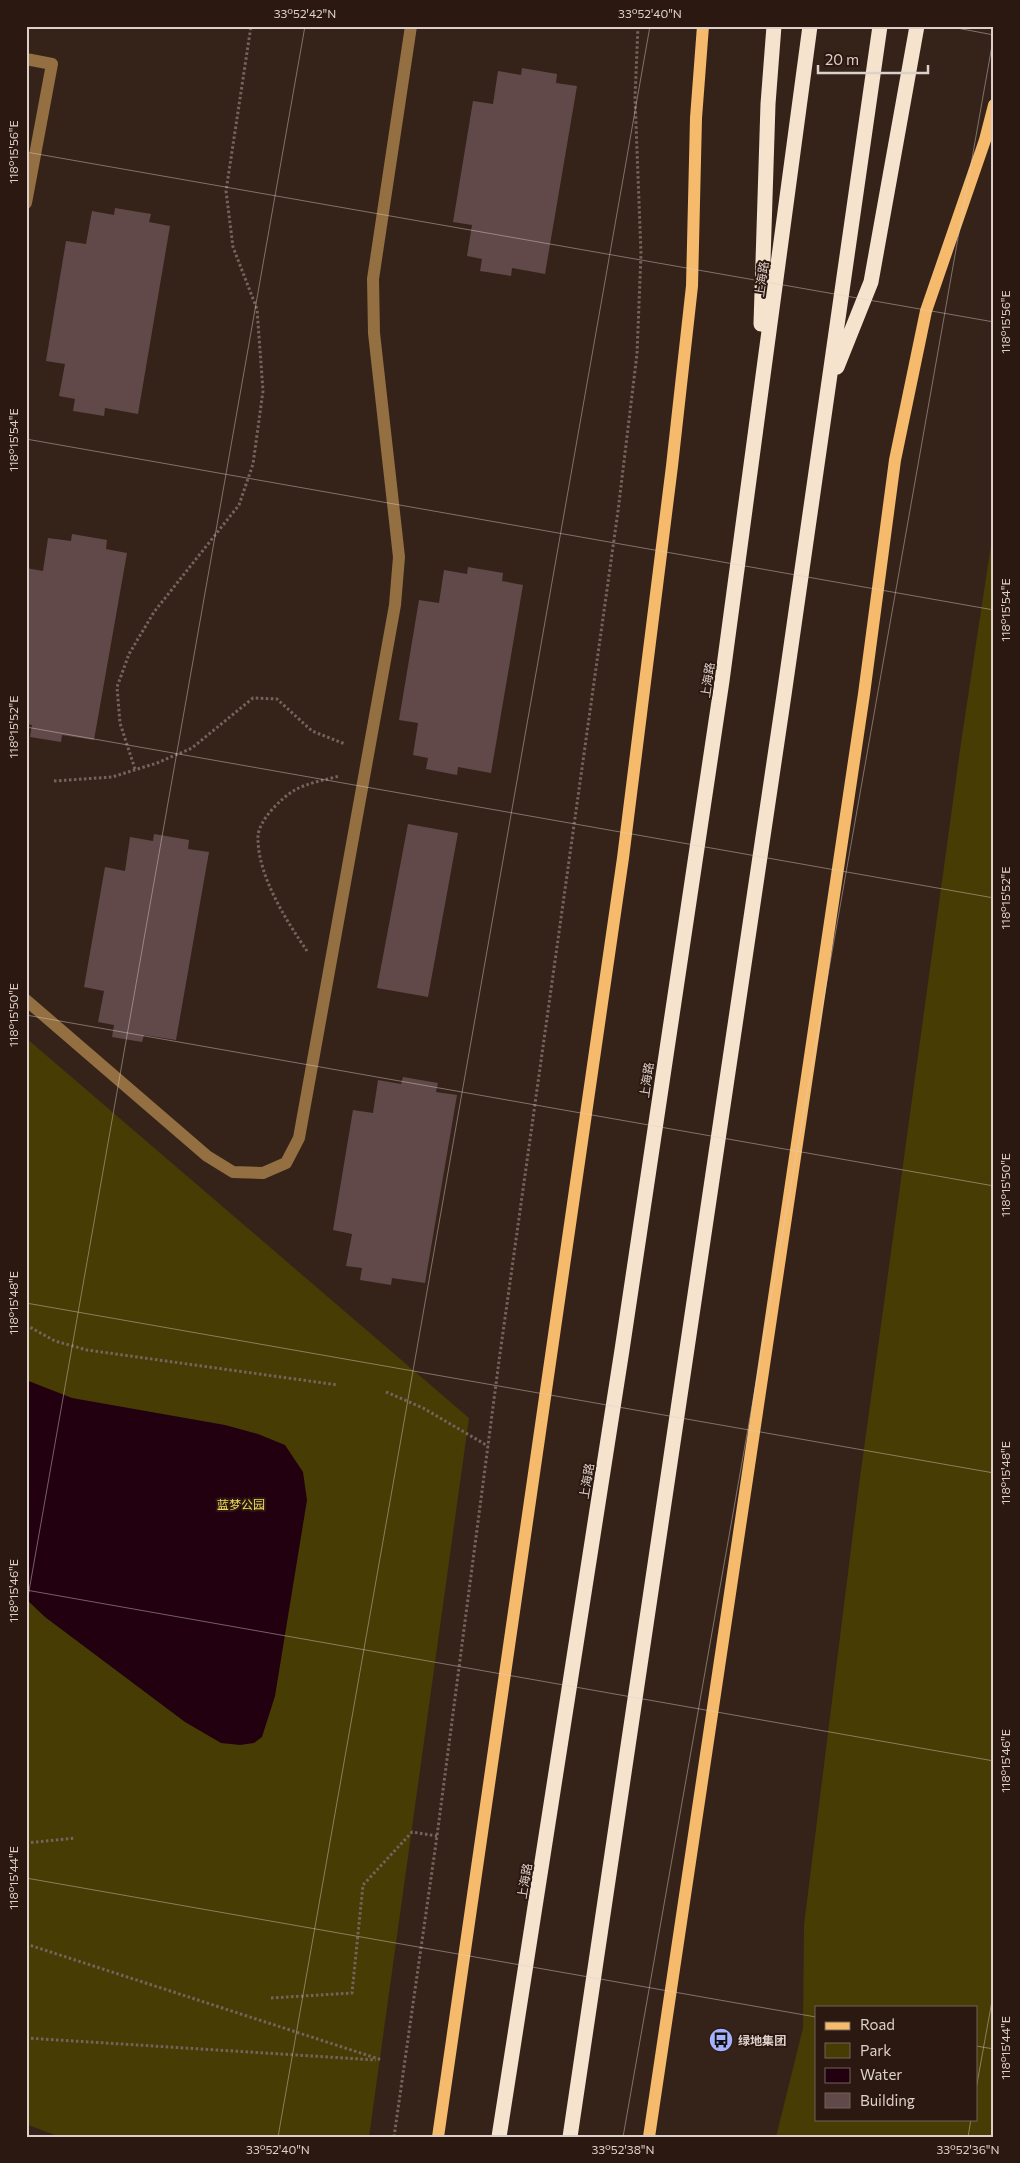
<svg xmlns="http://www.w3.org/2000/svg" width="1020" height="2163" font-family="Commissioner,'Noto Sans SC',sans-serif">
<style>
.green{fill:#463c04;fill-rule:evenodd}
.water{fill:#220010}
.building{fill:#614949}
.lines{fill:none;stroke-linecap:round;stroke-linejoin:round}
.path{stroke:#75645d;stroke-width:3;stroke-dasharray:2.5 2.5;stroke-linecap:butt}
.minor{stroke:#936f41;stroke-width:12}
.major{stroke:#f6ba6c;stroke-width:12}
.highway{stroke:#f5e3cd;stroke-width:15}
.ticks{fill:none;stroke:#ddd0ca;stroke-width:1;stroke-opacity:0.45}
.labels{text-anchor:middle;dominant-baseline:central;stroke-width:4;stroke-linejoin:round;paint-order:stroke}
.street-label{font-size:12px;fill:#ddd0ca;stroke:#2b1911}
.park-label{font-size:12px;fill:#f1d85d;stroke:#2b1911}
.poi-label{font-size:12px;font-weight:bold;fill:#ddd0ca;stroke:#2b1911;text-anchor:start}
.neatline{fill:none;stroke:#ddd0ca;stroke-width:2}
.ticks-label{font-size:12px;text-anchor:middle;fill:#ddd0ca}
</style>
<rect width="100%" height="100%" fill="#35231a"/>
<path class="green" d="M994,525V2137H776L803,2028L804,1925L859,1485L961,743ZM816,2007H976V2119H816Z
M26,1038L469,1418L369,2137H60L26,2124Z"/>
<path class="water" d="M26,1380L72,1398L225,1425L258,1434L285,1445L303,1472L307,1500L275,1696L262,1737L254,1743L240,1745L221,1743L185,1722L45,1617L26,1599Z"/>
<path class="building" d="M522,68L557,74L556,83L577,86L545,274L512,268L511,276L480,271L482,259L467,256L472,225L453,222L473,101L493,104L498,71L521,75Z
M115,208L151,214L149,222L170,226L138,414L105,408L104,416L73,411L75,399L59,396L65,364L46,361L66,241L86,244L92,211L114,215Z
M72,534L107,540L106,549L127,553L94,740L62,735L61,742L30,737L32,725L26,724V568L43,571L48,538L71,541Z
M468,567L503,573L502,581L523,585L491,773L458,767L457,775L426,769L428,758L413,755L418,723L399,720L419,600L439,603L444,570L467,574Z
M408,824L458,833L428,997L377,988Z
M154,834L189,840L188,849L209,852L176,1040L144,1035L142,1042L112,1037L114,1025L98,1022L104,991L84,987L105,867L125,871L130,837L153,841Z
M403,1077L438,1083L436,1092L457,1095L425,1283L392,1278L391,1285L360,1280L362,1268L346,1266L352,1234L333,1230L353,1110L373,1113L378,1080L401,1084Z"/>
<g class="lines">
<path class="path" d="M135,769L120,723L117,687L129,654L154,612L239,505L253,464L263,391L257,309L233,247L226,191L251,26
M54,781L112,777L157,763L192,748L253,698L277,699L312,731L345,744
M307,951C286,920 257,875 258,836C259,820 281,798 295,790C307,783 325,780 339,776
M26,1325L55,1341L87,1350L338,1385
M386,1392L423,1408L488,1446
M26,1843L75,1838
M26,1944L382,2060
M271,1998L352,1993L363,1885L412,1832L437,1836
M26,2038L376,2060
M394,2137L437,1836L499,1361L618,511L637,354L641,254L635,98L638,26"/>
<path class="minor" d="M26,59L52,64L26,203
M26,1000L207,1156L233,1172L263,1173L286,1163L299,1138L395,605L399,557L374,333L373,279L411,26"/>
<path class="major" d="M438,2137L623,858L672,466L692,286L696,118L703,26
M649,2137L864,694L895,460L926,311L985,140L994,105"/>
<path class="highway" d="M761,324L768,104L774,26
M837,367L871,282L917,26
M499,2137L622,1350L722,681L810,26
M570,2137L784,695L880,26"/>
</g>
<path class="ticks" d="M946,26L994,35M26,152L994,322M26,439L994,610M26,727L994,898M26,1015L994,1186M26,1303L994,1473M26,1590L994,1761M26,1608L305,26M26,1878L816,2017M976,2046L994,2049M976,2089L994,1990M278,2137L650,26M623,2137L994,34M968,2137L971,2119"/>
<defs>
<g id="bus-disc" transform="scale(1.25)"><circle r="9.5" fill="#a6b1fc" stroke="#2b1911"/><path d="M-5-6H5V4H4V6H2V4H-2V6H-4V4H-5ZM-3.5-4V0h7V-4ZM-3.5 1.2v1.5H-2V1.2ZM2 1.2v1.5H3.5V1.2Z" fill="#111"/></g>
</defs>
<g fill-rule="evenodd">
<use href="#bus-disc" x="721" y="2040"/>
</g>
<g class="labels">
<g class="street-label">
<text transform="translate(761 279) rotate(-82)">上海路</text>
<text transform="translate(707 680) rotate(-82)">上海路</text>
<text transform="translate(646 1080) rotate(-82)">上海路</text>
<text transform="translate(586 1481) rotate(-81)">上海路</text>
<text transform="translate(524 1881) rotate(-81)">上海路</text>
</g>
<g class="park-label">
<text x="241" y="1504">蓝梦公园</text>
</g>
<g class="poi-label">
<text x="738" y="2040">绿地集团</text>
</g>
</g>
<rect width="1020" height="2163" fill="none" stroke="#2b1911" stroke-width="55"/>
<rect x="815" y="2006" width="162" height="115" fill="#2b1911" stroke="#72625b"/>
<rect x="825" y="2022" width="25" height="8" fill="#f6ba6c" stroke="#72625b"/>
<text x="860" y="2030" font-size="15" fill="#ddd0ca">Road</text>
<rect x="825" y="2043" width="25" height="15" fill="#463c04" stroke="#72625b"/>
<text x="860" y="2056" font-size="15" fill="#ddd0ca">Park</text>
<rect x="825" y="2068" width="25" height="15" fill="#220010" stroke="#72625b"/>
<text x="860" y="2080" font-size="15" fill="#ddd0ca">Water</text>
<rect x="825" y="2093" width="25" height="15" fill="#614949" stroke="#72625b"/>
<text x="860" y="2106" font-size="15" fill="#ddd0ca">Building</text>
<path d="M818 65v8h110v-8" fill="none" stroke="#ddd0ca" stroke-width="2.5"/>
<text x="825" y="65" font-size="15" fill="#ddd0ca" stroke="#2b1911" stroke-width="4" paint-order="stroke">20 m</text>
<rect x="28" y="28" width="964" height="2108" class="neatline"/>
<g class="ticks-label">
<text x="305" y="18">33°52'42"N</text>
<text x="650" y="18">33°52'40"N</text>
<text transform="translate(14 152) rotate(-90)" y="4">118°15'56"E</text>
<text transform="translate(1006 322) rotate(-90)" y="4">118°15'56"E</text>
<text transform="translate(14 440) rotate(-90)" y="4">118°15'54"E</text>
<text transform="translate(1006 610) rotate(-90)" y="4">118°15'54"E</text>
<text transform="translate(14 727) rotate(-90)" y="4">118°15'52"E</text>
<text transform="translate(1006 898) rotate(-90)" y="4">118°15'52"E</text>
<text transform="translate(14 1015) rotate(-90)" y="4">118°15'50"E</text>
<text transform="translate(1006 1185) rotate(-90)" y="4">118°15'50"E</text>
<text transform="translate(14 1303) rotate(-90)" y="4">118°15'48"E</text>
<text transform="translate(1006 1473) rotate(-90)" y="4">118°15'48"E</text>
<text transform="translate(14 1591) rotate(-90)" y="4">118°15'46"E</text>
<text transform="translate(1006 1761) rotate(-90)" y="4">118°15'46"E</text>
<text transform="translate(14 1878) rotate(-90)" y="4">118°15'44"E</text>
<text transform="translate(1006 2048) rotate(-90)" y="4">118°15'44"E</text>
<text x="278" y="2154">33°52'40"N</text>
<text x="623" y="2154">33°52'38"N</text>
<text x="968" y="2154">33°52'36"N</text>
</g>
</svg>
